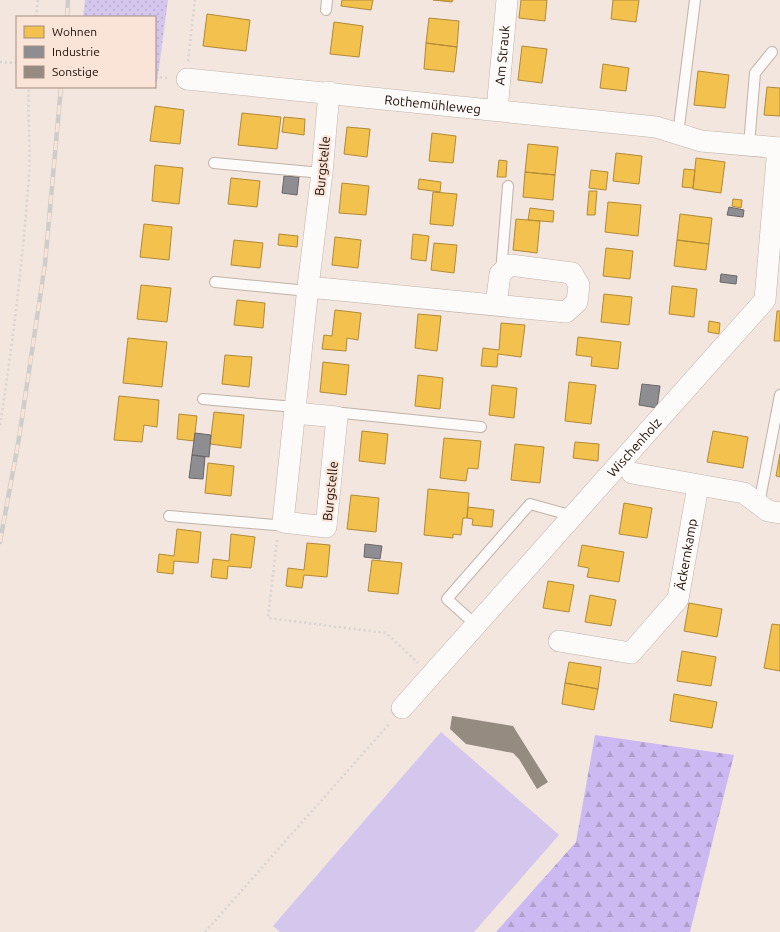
<svg xmlns="http://www.w3.org/2000/svg" width="780" height="932" font-family="Ubuntu,sans-serif">
<style>
.grass{fill:url(#grass-dots)}
.forest{fill:url(#forest-firs)}
.garden{fill:#d4c6ed}
.homes{fill:#f2c14e;stroke:#b28a37}
.industry{fill:#8d8d92;stroke:#6b6667}
.building{fill:#958b81}
.lines{fill:none;stroke-linecap:round;stroke-linejoin:round}
.lane-casing{stroke:#c1b2a9;stroke-width:12}
.street-casing{stroke:#c1b2a9;stroke-width:22}
.path{stroke:#d8d4d1;stroke-width:2.5;stroke-dasharray:2 3;stroke-linecap:butt}
.lane{stroke:#fdfbfa;stroke-width:10}
.street{stroke:#fdfbfa;stroke-width:21}
.rail-casing{stroke:#d0ccca;stroke-width:4.5}
.rail{stroke:#fae4d7;stroke-width:3;stroke-dasharray:9;stroke-linecap:butt}
.labels{text-anchor:middle;dominant-baseline:central;stroke-width:4;stroke-linejoin:round;paint-order:stroke}
.street-label{font-size:13px;fill:#1d0b02;stroke:#fae4d7}
</style>
<defs>
<pattern id="grass-dots" width="8" height="8" patternUnits="userSpaceOnUse"><rect width="8" height="8" fill="#d4c6ed"/><path d="M2 2h.1M6 6h.1" fill="none" stroke="#b6a9ca" stroke-width="1.8" stroke-linecap="round"/></pattern>
<pattern id="forest-firs" width="22" height="20" patternUnits="userSpaceOnUse"><rect width="22" height="20" fill="#ccb9f1"/><path d="M5 1l3.5 6h-7zM16 11l3.5 6h-7z" fill="#af9ecd"/></pattern>
</defs>
<rect width="100%" height="100%" fill="#f2e6df"/>
<path class="grass" d="M85,0H168L157,82H155V17H83Z"/>
<path class="forest" d="M595,735L734,755L690,932H496L576,842Z"/>
<path class="garden" d="M441,732L559,835L474,932H280L273,926Z"/>
<path class="homes" d="M342,0H373L371,10L341,6Z
M433,0H453L452,2Z
M521,0H547L545,21L519,18Z
M613,0H639L636,22L611,19Z
M207,14L250,20L246,51L203,46Z
M429,18L459,21L457,47L426,43Z
M334,22L363,26L359,57L330,54Z
M426,43L457,47L454,72L424,69Z
M522,46L547,49L542,83L518,80Z
M603,64L629,68L626,91L600,88Z
M698,71L729,75L725,108L694,105Z
M767,87L780,88V116L764,115Z
M155,106L184,110L180,144L150,141Z
M242,113L281,117L277,149L238,145Z
M284,117L305,119L304,135L282,132Z
M347,127L370,129L367,157L344,154Z
M432,133L456,136L453,163L429,161Z
M528,144L558,147L555,175L525,172Z
M616,153L642,156L639,184L613,181Z
M696,158L725,162L721,193L693,189Z
M499,160L507,161L506,177H497Z
M155,165L183,168L179,204L152,201Z
M684,169L695,170L693,188L682,187Z
M591,170L608,172L606,190L589,188Z
M525,172L555,175L553,200L523,197Z
M231,178L260,181L257,207L228,204Z
M419,179L441,182L440,192L418,189Z
M342,183L369,186L366,215L339,213Z
M589,191H597L595,215H587Z
M433,192L457,194L453,226L430,224Z
M733,199L742,200L741,208L732,206Z
M608,202L641,205L638,236L605,232Z
M530,208L554,211L553,222L528,220Z
M680,214L712,218L709,244L677,240Z
M516,219L540,221L537,253L513,250Z
M144,224L172,227L169,260L140,257Z
M279,234L298,236L297,247L278,245Z
M413,234L429,236L426,261L411,259Z
M335,237L361,240L358,268L332,265Z
M234,240L263,243L260,268L231,265Z
M677,240L709,244L706,270L674,266Z
M434,243L457,245L454,273L431,270Z
M606,248L633,251L630,279L603,276Z
M141,285L171,288L167,322L137,319Z
M672,286L697,289L694,317L669,314Z
M604,294L632,297L629,325L601,322Z
M237,300L265,303L263,328L234,325Z
M335,310L361,313L358,340L347,338L346,351L322,349L324,335L332,336Z
M777,311H780V341H774Z
M418,314L441,316L437,351L415,348Z
M709,321L720,323L719,334L708,332Z
M501,323L525,325L521,357L498,354L497,367L481,366L483,348L499,350Z
M578,337L621,342L618,369L591,366L592,357L576,355Z
M128,338L167,342L162,387L123,383Z
M225,355L252,357L249,387L222,384Z
M323,362L349,365L346,395L320,392Z
M418,375L443,378L440,409L415,406Z
M569,382L596,385L591,424L565,421Z
M492,385L517,388L514,418L489,415Z
M119,396L159,400L157,427L144,425L142,442L114,440Z
M214,412L244,415L241,448L210,444Z
M179,414L197,416L194,441L177,439Z
M362,431L388,434L385,464L359,461Z
M713,431L748,437L743,468L707,462Z
M444,438L481,441L478,469L468,468L466,481L440,478Z
M575,442L599,444L598,461L573,458Z
M515,444L544,447L540,483L511,480Z
M780,454V477L776,476Z
M208,463L234,466L231,496L205,493Z
M428,489L469,493L467,518H463L461,535L453,534V538L424,535Z
M351,495L379,498L376,532L347,529Z
M624,503L652,508L647,538L619,534Z
M468,507L494,510L492,527L472,525L473,519L467,518Z
M177,529L201,532L198,563L174,561L173,574L157,572L159,554L174,556Z
M231,534L255,537L251,568L228,566L227,579L211,577L213,559L229,561Z
M307,543L330,545L327,577L304,575L302,588L286,586L288,568L304,570Z
M582,545L624,552L619,582L587,577L589,568L578,566Z
M372,560L402,563L398,594L368,591Z
M548,581L574,585L569,612L543,608Z
M590,595L616,600L611,626L585,622Z
M689,603L722,609L717,637L684,631Z
M772,624L780,625V671L764,668Z
M682,651L716,657L711,686L677,681Z
M569,662L601,667L598,689L565,683Z
M565,683L598,689L594,710L562,704Z
M674,694L717,702L712,728L670,721Z"/>
<path class="industry" d="M284,176L299,177L297,195L282,193Z
M729,207L744,210L743,217L727,215Z
M721,274L737,276L736,284L720,282Z
M642,384L660,386L657,408L639,405Z
M195,433L211,435L209,457L192,455Z
M192,455L205,457L203,479L189,478Z
M365,544L382,546L380,559L364,557Z"/>
<path class="building" d="M452,716L513,726L548,782L537,789L519,759L513,753L466,744L450,729Z"/>
<g class="lines">
<g class="lane-casing">
<path id="lane" d="M326,10L327,0
M678,134L695,0
M749,145L755,73L772,52
M214,163L322,173
M501,272L508,186
M215,282L308,291
M203,399L295,407
M337,417L343,413L481,427
M759,504L780,395
M169,516L275,525L283,522
M476,625L447,599L530,504L573,516"/>
</g>
<g class="street-casing">
<g id="street">
<path id="s1" d="M187,79L656,127L701,141L780,148"/>
<path d="M329,92L322,173L308,287L566,312L577,302L579,285L572,273L510,265L500,274L496,305"/>
<path id="s2" d="M497,110L507,0"/>
<path d="M295,413L337,417L326,527L283,522L308,287"/>
<path d="M632,473L744,493L768,511L780,513"/>
<path id="s3" d="M559,641L631,653L678,599L698,486"/>
<path id="s4" d="M402,708L765,300L778,148"/>
</g>
</g>
<path class="path" d="M36,17L38,0
M188,61L195,0
M0,62L17,63
M155,77L168,78
M0,425C13,342 23,259 29,175C31,146 27,116 29,87
M277,540L268,618L386,633L418,663
M205,932L390,723"/>
<use href="#lane" class="lane"/>
<use href="#street" class="street"/>
<g class="rail-casing">
<path id="rail" d="M67,17L68,0
M0,542L19,438L45,264L61,87"/>
</g>
<use href="#rail" class="rail"/>
</g>
<g class="labels">
<g class="street-label">
<text stroke="none"><textPath href="#s2" startOffset="55">Am Strauk</textPath></text>
<text stroke="none"><textPath href="#s1" startOffset="247">Rothemühleweg</textPath></text>
<text transform="translate(322 166) rotate(-84)">Burgstelle</text>
<text stroke="none"><textPath href="#s4" startOffset="349">Wischenholz</textPath></text>
<text transform="translate(330 491) rotate(-84)">Burgstelle</text>
<text stroke="none"><textPath href="#s3" startOffset="190">Äckernkamp</textPath></text>
</g>
</g>
<rect x="16" y="16" width="140" height="72" fill="#fae4d7" stroke="#a28d82"/>
<rect x="24" y="26" width="20" height="12" fill="#f2c14e" stroke="#a28d82"/>
<text x="52" y="36" font-size="12" fill="#1d0b02">Wohnen</text>
<rect x="24" y="46" width="20" height="12" fill="#8d8d92" stroke="#a28d82"/>
<text x="52" y="56" font-size="12" fill="#1d0b02">Industrie</text>
<rect x="24" y="66" width="20" height="12" fill="#958b81" stroke="#a28d82"/>
<text x="52" y="76" font-size="12" fill="#1d0b02">Sonstige</text>
</svg>
